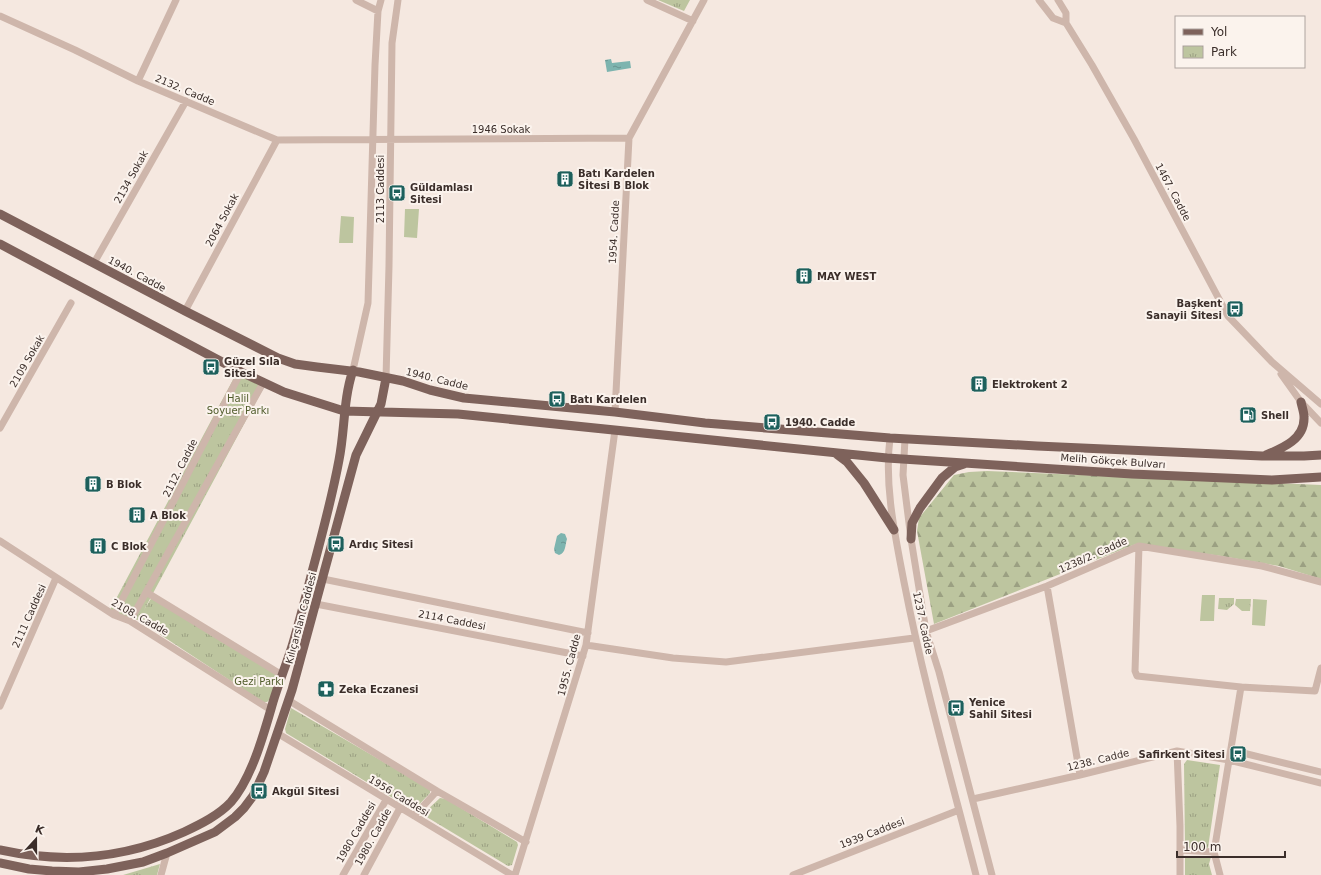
<svg xmlns="http://www.w3.org/2000/svg" width="1321" height="875" font-family="'DejaVu Sans',sans-serif">
<style>
.forest{fill:url(#forest-firs)}
.park{fill:url(#park-tufts)}
.pitch{fill:#bdc59f}
.water{fill:url(#water-ripples)}
.lines{fill:none;stroke-linecap:round;stroke-linejoin:round}
.minor{stroke:#ceb6ab;stroke-width:7}
.major{stroke:#7e625b;stroke-width:9}
.labels{text-anchor:middle;dominant-baseline:central;stroke-width:4;stroke-linejoin:round;paint-order:stroke}
.street-label{font-size:10px;fill:#3b2e2a;stroke:#fbf3ed}
.poi-label{font-size:10px;font-weight:bold;fill:#3b2e2a;stroke:#fbf3ed;text-anchor:start}
.park-label{font-size:10px;fill:#505c2c;stroke:#fbf3ed}
</style>
<defs>
<pattern id="forest-firs" width="22" height="20" patternUnits="userSpaceOnUse"><rect width="22" height="20" fill="#bdc59f"/><path d="M5 1l3.5 6h-7zM16 11l3.5 6h-7z" fill="#9ba082"/></pattern>
<pattern id="park-tufts" width="24" height="20" patternUnits="userSpaceOnUse"><rect width="24" height="20" fill="#bdc59f"/><path d="M3 7l-1-3M5 7V3M7 7l1-3M15 17l-1-3M17 17v-4M19 17l1-3" fill="none" stroke="#9ba082"/></pattern>
<pattern id="water-ripples" width="26" height="14" patternUnits="userSpaceOnUse"><rect width="26" height="14" fill="#7db4af"/><path d="M2 4q2-2 4 0t4 0M15 11q2-2 4 0t4 0" fill="none" stroke="#68938f"/></pattern>
</defs>
<rect width="100%" height="100%" fill="#f5e8e0"/>
<path class="forest" d="M987,471L1321,485V579L1279,566L1221,556L1136,544L934,624L917,531L919,518L954,475L969,472Z"/>
<path class="park" d="M658,0H690L684,11Z
M236,374L264,387L144,610L152,597L278,674L270,699L267,702H263L138,620L109,612Z
M1219,598H1234V604L1227,610L1218,609Z
M1236,599H1251L1250,611H1242L1235,605Z
M291,708L430,789V793L415,809H411L286,733L285,729Z
M1187,760L1220,765L1208,848L1185,847L1184,764Z
M440,798L446,799L517,842L518,845L512,865L508,866L425,816L426,811Z
M1185,857H1211L1209,864L1212,875H1185Z
M160,864L157,875H123Z"/>
<path class="pitch" d="M405,209H419L417,238L404,237Z
M341,216L354,217L353,243H339Z
M1202,595H1215L1214,621H1200Z
M1253,599L1267,600L1265,626L1252,625Z"/>
<path class="water" d="M611,59L612,63L630,61L631,68L607,72L605,60Z
M561,533L565,534L567,539C565,545 566,553 559,555L555,553L554,549L557,536Z"/>
<g class="lines">
<path class="minor" d="M356,0L378,11
M647,0L693,21
M1039,0L1053,18L1066,23
M1058,0L1066,13V23L1092,65L1134,139L1228,316L1272,362L1321,404
M0,16L75,50L138,81L277,140L629,138
M138,81L176,0
M94,263L186,101
M185,311L277,140
M353,370L368,303L375,65L378,11L381,0
M1281,374L1301,402L1321,423
M386,378L389,266L392,43L398,0
M615,412L629,138L704,0
M0,428L71,303
M890,438C884,485 895,535 904,582C923,680 951,778 976,875
M905,439L903,475L911,539L926,631L939,672L992,875
M0,541L114,615L130,621L271,710
M1139,546L1135,671L1137,676L1241,687
M323,579L588,633
M1047,586L1080,775
M146,592L282,675
M316,604L583,656
M114,615L241,372
M130,621L263,383
M926,631L1047,586L1139,546L1262,566L1321,582
M586,645L673,658L726,662L914,638
M288,700L437,791L526,842
M0,706L56,578
M277,733L512,875
M1231,750L1321,772
M1177,751L1180,826V875
M973,799L1080,775L1177,751L1229,760L1321,783
M414,816L437,791
M1180,850L1214,852
M161,875L167,853
M343,875L386,800
M364,875L400,808
M515,875L586,645L615,430
M793,875L959,810
M1220,875L1214,852L1241,687L1315,691L1321,668"/>
<path class="major" d="M0,214L185,311L278,358L295,364L317,367L359,372L403,381L430,390L464,398L615,412L705,423L890,438L1037,446L1262,456H1304L1321,455
M0,244L241,372L284,392L344,411L458,414L887,458L1132,474L1272,480L1321,477
M835,453L847,462L864,483L894,530
M1266,455C1283,448 1305,439 1304,417C1304,412 1302,407 1301,402
M911,539L912,523L920,508L942,478L955,467L964,464
M0,850C64,864 124,859 184,832C201,824 219,815 231,802C252,778 264,733 273,702C279,682 287,663 293,643C300,619 306,596 312,572C322,535 332,498 339,460C345,430 343,400 353,370
M0,863L29,869L52,871L79,872L107,869L143,862L167,853L215,832L235,817L244,808L253,796L264,772L292,690L356,455L381,404L386,378"/>
</g>
<defs>
<g id="building-square" transform="scale(0.9)"><rect x="-9" y="-9" width="18" height="18" rx="4" fill="#1d605c" stroke="#fbf3ed"/><path d="M-4-6H4V6H1V3H-1V6H-4ZM-2.5-4.3h1.7v1.8h-1.7ZM.8-4.3h1.7v1.8H.8ZM-2.5-1h1.7V.8h-1.7ZM.8-1h1.7V.8H.8Z" fill="#fff"/></g>
<g id="bus-square" transform="scale(0.9)"><rect x="-9" y="-9" width="18" height="18" rx="4" fill="#1d605c" stroke="#fbf3ed"/><path d="M-5-6H5V4H4V6H2V4H-2V6H-4V4H-5ZM-3.5-4V0h7V-4ZM-3.5 1.2v1.5H-2V1.2ZM2 1.2v1.5H3.5V1.2Z" fill="#fff"/></g>
<g id="fuel-square" transform="scale(0.9)"><rect x="-9" y="-9" width="18" height="18" rx="4" fill="#1d605c" stroke="#fbf3ed"/><path d="M-5.5-6h7V0h2V4h1.3V-2.5L3-4.5l.8-.8L6-3V5H2.5V1h-1V6h-7ZM-4.2-4.7v3.2H.2V-4.7Z" fill="#fff"/></g>
<g id="pharmacy-square" transform="scale(0.9)"><rect x="-9" y="-9" width="18" height="18" rx="4" fill="#1d605c" stroke="#fbf3ed"/><path d="M-2-6h4v4h4v4h-4v4h-4v-4h-4v-4h4Z" fill="#fff"/></g>
</defs>
<g fill-rule="evenodd">
<use href="#building-square" x="565" y="179"/>
<use href="#bus-square" x="397" y="193"/>
<use href="#building-square" x="804" y="276"/>
<use href="#bus-square" x="1235" y="309"/>
<use href="#bus-square" x="211" y="367"/>
<use href="#building-square" x="979" y="384"/>
<use href="#bus-square" x="557" y="399"/>
<use href="#fuel-square" x="1248" y="415"/>
<use href="#bus-square" x="772" y="422"/>
<use href="#building-square" x="93" y="484"/>
<use href="#building-square" x="137" y="515"/>
<use href="#bus-square" x="336" y="544"/>
<use href="#building-square" x="98" y="546"/>
<use href="#pharmacy-square" x="326" y="689"/>
<use href="#bus-square" x="956" y="708"/>
<use href="#bus-square" x="1238" y="754"/>
<use href="#bus-square" x="259" y="791"/>
</g>
<g class="labels">
<g class="street-label">
<text transform="translate(185 90) rotate(23)">2132. Cadde</text>
<text x="501" y="129">1946 Sokak</text>
<text transform="translate(131 177) rotate(-61)">2134 Sokak</text>
<text transform="translate(380 189) rotate(-90)">2113 Caddesi</text>
<text transform="translate(1173 192) rotate(62)">1467. Cadde</text>
<text transform="translate(222 220) rotate(-62)">2064 Sokak</text>
<text transform="translate(614 232) rotate(-87)">1954. Cadde</text>
<text transform="translate(137 274) rotate(28)">1940. Cadde</text>
<text transform="translate(27 361) rotate(-60)">2109 Sokak</text>
<text transform="translate(437 379) rotate(14)">1940. Cadde</text>
<text transform="translate(1113 461) rotate(4)">Melih Gökçek Bulvarı</text>
<text transform="translate(180 468) rotate(-63)">2112. Cadde</text>
<text transform="translate(1093 555) rotate(-24)">1238/2. Cadde</text>
<text transform="translate(29 616) rotate(-66)">2111 Caddesi</text>
<text transform="translate(140 617) rotate(29)">2108. Cadde</text>
<text transform="translate(301 618) rotate(-75)">Kılıçarslan Caddesi</text>
<text transform="translate(452 620) rotate(11)">2114 Caddesi</text>
<text transform="translate(923 623) rotate(78)">1237. Cadde</text>
<text transform="translate(569 665) rotate(-75)">1955. Cadde</text>
<text transform="translate(1098 760) rotate(-14)">1238. Cadde</text>
<text transform="translate(399 796) rotate(31)">1956 Caddesi</text>
<text transform="translate(356 832) rotate(-60)">1980 Caddesi</text>
<text transform="translate(872 833) rotate(-21)">1939 Caddesi</text>
<text transform="translate(373 837) rotate(-61)">1980. Cadde</text>
</g>
<g class="poi-label">
<text x="578" y="173">Batı Kardelen<tspan x="578" dy="12">Sİtesi B Blok</tspan></text>
<text x="410" y="187">Güldamlası<tspan x="410" dy="12">Sitesi</tspan></text>
<text x="817" y="276">MAY WEST</text>
<text x="1222" y="303" text-anchor="end">Başkent<tspan x="1222" dy="12">Sanayii Sitesi</tspan></text>
<text x="224" y="361">Güzel Sıla<tspan x="224" dy="12">Sitesi</tspan></text>
<text x="992" y="384">Elektrokent 2</text>
<text x="570" y="399">Batı Kardelen</text>
<text x="1261" y="415">Shell</text>
<text x="785" y="422">1940. Cadde</text>
<text x="106" y="484">B Blok</text>
<text x="150" y="515">A Blok</text>
<text x="349" y="544">Ardıç Sitesi</text>
<text x="111" y="546">C Blok</text>
<text x="339" y="689">Zeka Eczanesi</text>
<text x="969" y="702">Yenice<tspan x="969" dy="12">Sahil Sitesi</tspan></text>
<text x="1225" y="754" text-anchor="end">Safirkent Sitesi</text>
<text x="272" y="791">Akgül Sitesi</text>
</g>
<g class="park-label">
<text x="238" y="398">Halil<tspan x="238" dy="12">Soyuer Parkı</tspan></text>
<text x="259" y="681">Gezi Parkı</text>
</g>
</g>
<rect x="1175" y="16" width="130" height="52" fill="#fbf3ed" stroke="#aea49f"/>
<rect x="1183" y="29" width="20" height="6" fill="#7e625b" stroke="#aea49f"/>
<text x="1211" y="36" font-size="12" fill="#3b2e2a">Yol</text>
<rect x="1183" y="46" width="20" height="12" fill="url(#park-tufts)" stroke="#aea49f"/>
<text x="1211" y="56" font-size="12" fill="#3b2e2a">Park</text>
<g transform="translate(36 839) rotate(21)" stroke="#fbf3ed" stroke-width="3" paint-order="stroke">
<path d="M0-3L7 15L0 10L-7 15Z" fill="#3b2e2a"/>
<text y="-6" font-size="11" font-weight="bold" text-anchor="middle" fill="#3b2e2a">K</text>
</g>
<path d="M1177 851v6h108v-6" fill="none" stroke="#3b2e2a" stroke-width="2"/>
<text x="1183" y="851" font-size="12" fill="#3b2e2a" stroke="#fbf3ed" stroke-width="3" paint-order="stroke">100 m</text>
</svg>
